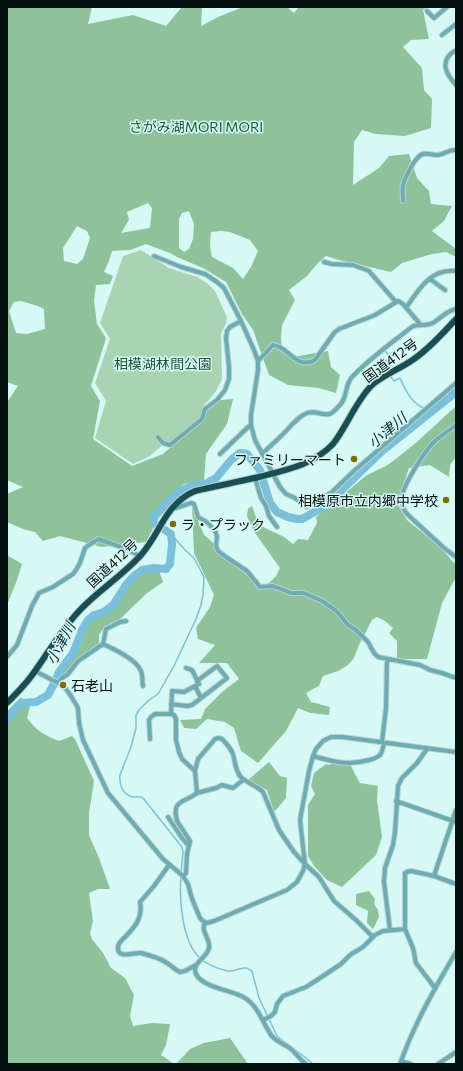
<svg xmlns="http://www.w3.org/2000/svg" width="463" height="1071" font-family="Commissioner,'Noto Sans JP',sans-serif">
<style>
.green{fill:#aad3b3}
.forest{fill:#8dc29a;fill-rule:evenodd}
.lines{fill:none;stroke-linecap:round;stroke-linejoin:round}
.stream{stroke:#7ac0db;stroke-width:1.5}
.river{stroke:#7ac0db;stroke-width:8}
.minor-casing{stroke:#b5d4d0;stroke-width:6}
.highway-casing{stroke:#b5d4d0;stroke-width:8}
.minor{stroke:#6fabb2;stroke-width:4}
.highway{stroke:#184e54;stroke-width:6}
.poi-dot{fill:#7e6c06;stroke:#d6f9f5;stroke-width:1.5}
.labels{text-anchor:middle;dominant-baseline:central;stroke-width:3;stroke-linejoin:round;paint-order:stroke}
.park-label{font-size:14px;fill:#1d5731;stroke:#d6f9f5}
.street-label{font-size:14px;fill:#05100f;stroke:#d6f9f5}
.poi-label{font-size:14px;fill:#05100f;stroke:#d6f9f5;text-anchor:end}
.water-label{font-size:15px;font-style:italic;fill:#0b2d39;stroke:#d6f9f5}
</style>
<rect width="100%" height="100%" fill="#d6f9f5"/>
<path class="green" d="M141,250L169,268L197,277L207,283L215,291L227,317L226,323L221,334L222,379L216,391L208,401L204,405L201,418L172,442H166L150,456L133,464L95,438L106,401L95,383L110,339L100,323L123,256Z"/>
<path class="forest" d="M7,7H92L88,24L133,15L166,26L182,7H207L202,8L201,26L218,17L243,7H287L294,13L299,7H426L423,10L429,39L411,40L403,47L422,68L424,90L432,99L431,128L405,136L376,134L362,130L354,142L353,185L379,168L389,156L409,154L417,178L429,191L431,204L452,206L444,221L432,231L456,249V257L446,252L432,254L402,263L391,272L339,260L326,256L318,263L307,276L289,290L295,300L282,325L281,338L282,352L298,356L328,351L331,367L340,375L336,393L319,388L288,385L269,375L253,330L242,314L226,282L203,268L177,257L170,253L146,244L130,250L112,251L109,261L104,272L113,276L110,284L96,285L94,301L97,324L106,338L91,386L100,401L93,439L132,466L163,454L202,419L205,411L221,400L233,399L227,424L206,454L204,480L184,484L171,494L146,542L102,547L60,536L43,541L35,532L23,529L7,522V494L23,487L7,480V402L18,386L7,382ZM148,203L152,208L150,228L121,233L129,220L127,212ZM189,211L194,224L193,239L189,249L184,252L179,248V219L182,213ZM77,226L87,231L90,238L83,259L77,264L64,261L63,248ZM221,231L230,232L250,240L258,251L251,267L243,279L233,268L212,257L210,246L211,232ZM21,301L38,306L44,309L45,329L27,334L16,333L9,311L14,302Z
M456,406V457L450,465L449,477L430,465L409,468L397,503L407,520L440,547L456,565V577L442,603L427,659H397V641L389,633L393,628L385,621L377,617L372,620L359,645L354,658L348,665L338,671L323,676L319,686L306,693L311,702L330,707L329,715L310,713L298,708L286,731L258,763L241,751L234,728L225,722L207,719L196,729L184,728L180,720L201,719L205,709L222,692L239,679L227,663H199L215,645L198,639L196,628L210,607L214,595L194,553L192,506L204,535L265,587L276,576L280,568L253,530L247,516L248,509L252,506L259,525L284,537L293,544L298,539L308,540L317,523L316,517L367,475L386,466L397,458L418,441Z
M7,555L22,564L17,580L7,605Z
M143,571H159L163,582L147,593L117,622L105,626L99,635V646L77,660L68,673L61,676L71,657L81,644L87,627L94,619L110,610L122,596L132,580Z
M21,697L30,707L27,718C37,731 44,735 59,741L72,736L75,739L94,781L89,813V835L99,858L110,889H98L89,893L93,921L90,933L92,939L103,953L111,968L125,978L134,995L130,1016L133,1026L152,1023L170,1024L166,1045L161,1055L174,1064H7V711Z
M348,760L355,774L360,783L378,786L377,800L382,837L376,855L342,887L327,880L314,866L308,856V805L315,794L311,786L314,773L326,764L328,765Z
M269,762L280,776L287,778L286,798L274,812L267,790L248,780Z
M369,891L375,899L374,904L378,910L379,917L373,929L367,923L368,911L356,905V894Z
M230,1038L248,1064H176L190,1049L204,1043Z"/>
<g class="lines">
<path class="stream" d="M385,351L391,357L383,363L387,370
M391,377L394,381L400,378C406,391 410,401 423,408
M429,411H430
M171,534L185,550L194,558L204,577L203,595L201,605L196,619L174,666L158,694L149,700L139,710L136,715V728L131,747L120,775C119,785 123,796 134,797C138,797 140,796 143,798L182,847L183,852L181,872
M181,876C179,899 182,942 200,958C207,965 219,969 228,971C234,972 240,967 246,968C248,968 250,970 252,971L259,998L277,1036L306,1058L313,1064"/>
<path class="river" d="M7,720L16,708L22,703L36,702L48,695L55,682L59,672L73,653L83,628L88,620L94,615L104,612L114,604L126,585L133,577L142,570L154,568L166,569L170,564L172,544L171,534L154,523L153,518L171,499L180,491L192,486L207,483L216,478L232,459L240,453L247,454L260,470L270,503L277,512L288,517L297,519H302L325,506L382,451L456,392"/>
<g class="minor-casing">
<path id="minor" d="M427,11L434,18L447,7
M442,35L456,24
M456,50C439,60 445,73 456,85
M403,201C403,196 402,190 403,185C405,178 415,156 423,154C427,153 434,155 438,155C445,154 449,149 456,150
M154,256L181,267L205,274L217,282L224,288L241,321
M324,262L332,264L353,265L369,271L396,302
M430,279L445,290
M406,308C418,290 431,268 456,271
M258,361L273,345C290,347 295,370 315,360L334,333L339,329L375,315L398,301L400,302L403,304L420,324
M456,425C449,431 440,436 433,443C425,451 403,485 402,497C401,503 403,509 407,514L444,548L456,557
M158,437L163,443L170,445L202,419L205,409L217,400L225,390L229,379V367L226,338L227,331L230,327L241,321L254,350L258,361V370L251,415V425L255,440L280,487L286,494L295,498L306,507L312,505L332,492L354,471L456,383
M220,454L247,428L251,425
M262,454C268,448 274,443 280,437C288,430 295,419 305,414C314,409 321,416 329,414C332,414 336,409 338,407C348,399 344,386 352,377C370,358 393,342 413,326C420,324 427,326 433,323C441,318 446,311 456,309
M255,478L261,498L266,506L269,516L277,527
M172,508H176L191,503L194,504L198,517L208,523L215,531L217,536L216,546L218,551L223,555L247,571L260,587L273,586L291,593H304L322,601L335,610L340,615L347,624L357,631L368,642L374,653L378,657L420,665L430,670L442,673L456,678
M103,644C114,649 136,659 141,671C143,675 142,682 143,686
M7,657L17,645L32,606L39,593L53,587L73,574L76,570L80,563L85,548L89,545L94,542L98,539L124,548L140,556
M35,671L58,683L66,689L71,696L78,708L79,723L83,740L108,793L163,859L183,876L188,884L192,899L200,918L203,921L207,923L214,921L287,890L297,882L303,871L305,864L300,820L309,771L313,756L316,749L323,741L331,737H342L456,752
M58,683L62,678L68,674L78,661L103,644L106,629L120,622L126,621
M195,686L201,698
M171,704L187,706L192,705L227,678L217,666L197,681
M171,714L172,691L184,692L199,684L192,670L186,668
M150,739L149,720L151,717L155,714H171L174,715L176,719V740L179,752L182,759L195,771
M382,742L386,708L387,659
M313,756C334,762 348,766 369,760C373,759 377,758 380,755C383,751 383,747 384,743
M197,793L216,788L222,785L233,788L243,780
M396,801L456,822
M168,817L182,838L189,846
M169,865L154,886L140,902C143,918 135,927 125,937C122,940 118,943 118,947C117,960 134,952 141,953C149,955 160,958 167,963C172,966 175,970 180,972L185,971L196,965
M183,876L186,873L187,854L190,841L177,821C171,799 185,803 197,793L195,771L198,759L215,739L218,738L222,739C226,743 231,749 233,754C235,761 235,769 240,776C246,783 256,785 263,792L279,830L294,852L305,864L319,877L334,901L356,920L373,937
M434,876L456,810
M205,922C200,932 211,939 209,948C207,958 191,963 196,974C203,988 232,990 245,998C258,1006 263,1023 271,1035C276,1042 285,1044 291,1049C297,1054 299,1059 306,1064
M390,930L384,882L385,868L393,845L395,832L398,786L402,778L417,763L427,749
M435,988L416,963L413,948L405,929V873L407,872L411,871L434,876L456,884
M263,1020L271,1016L275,1012L277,1004L283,996L306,987L317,980L341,964L350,955L363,947L375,935L383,931L405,929
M401,1061L411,1064
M400,1064C414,1024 435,988 456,952
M438,1064L456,1052"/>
</g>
<g class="highway-casing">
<path id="highway" d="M7,703C17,693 27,683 35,671C50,650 62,629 80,610C99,590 123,575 141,555C161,532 165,504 195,491C216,486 238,482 259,477C286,470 313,465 333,444C347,426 356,401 372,385C385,374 400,369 414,359C430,348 443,333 456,319"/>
</g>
<use href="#minor" class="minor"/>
<use href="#highway" class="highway"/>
</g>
<g class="poi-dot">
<circle cx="354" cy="459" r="4"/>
<circle cx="446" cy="500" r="4"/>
<circle cx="173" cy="524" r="4"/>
<circle cx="63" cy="685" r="4"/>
</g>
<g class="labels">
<g class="park-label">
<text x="196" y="126">さがみ湖MORI MORI</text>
<text x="163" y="363">相模湖林間公園</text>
</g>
<g class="street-label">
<text transform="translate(390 360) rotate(-36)">国道412号</text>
<text transform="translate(112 563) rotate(-43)">国道412号</text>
</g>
<g class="poi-label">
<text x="346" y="459">ファミリーマート</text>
<text x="438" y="500">相模原市立内郷中学校</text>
<text x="181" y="524" text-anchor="start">ラ・プラック</text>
<text x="71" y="685" text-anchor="start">石老山</text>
</g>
<g class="water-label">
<text transform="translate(387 430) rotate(-40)">小津川</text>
<text transform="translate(60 643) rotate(-62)">小津川</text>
</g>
</g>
<rect width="463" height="1071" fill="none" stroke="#05100f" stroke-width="16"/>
</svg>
